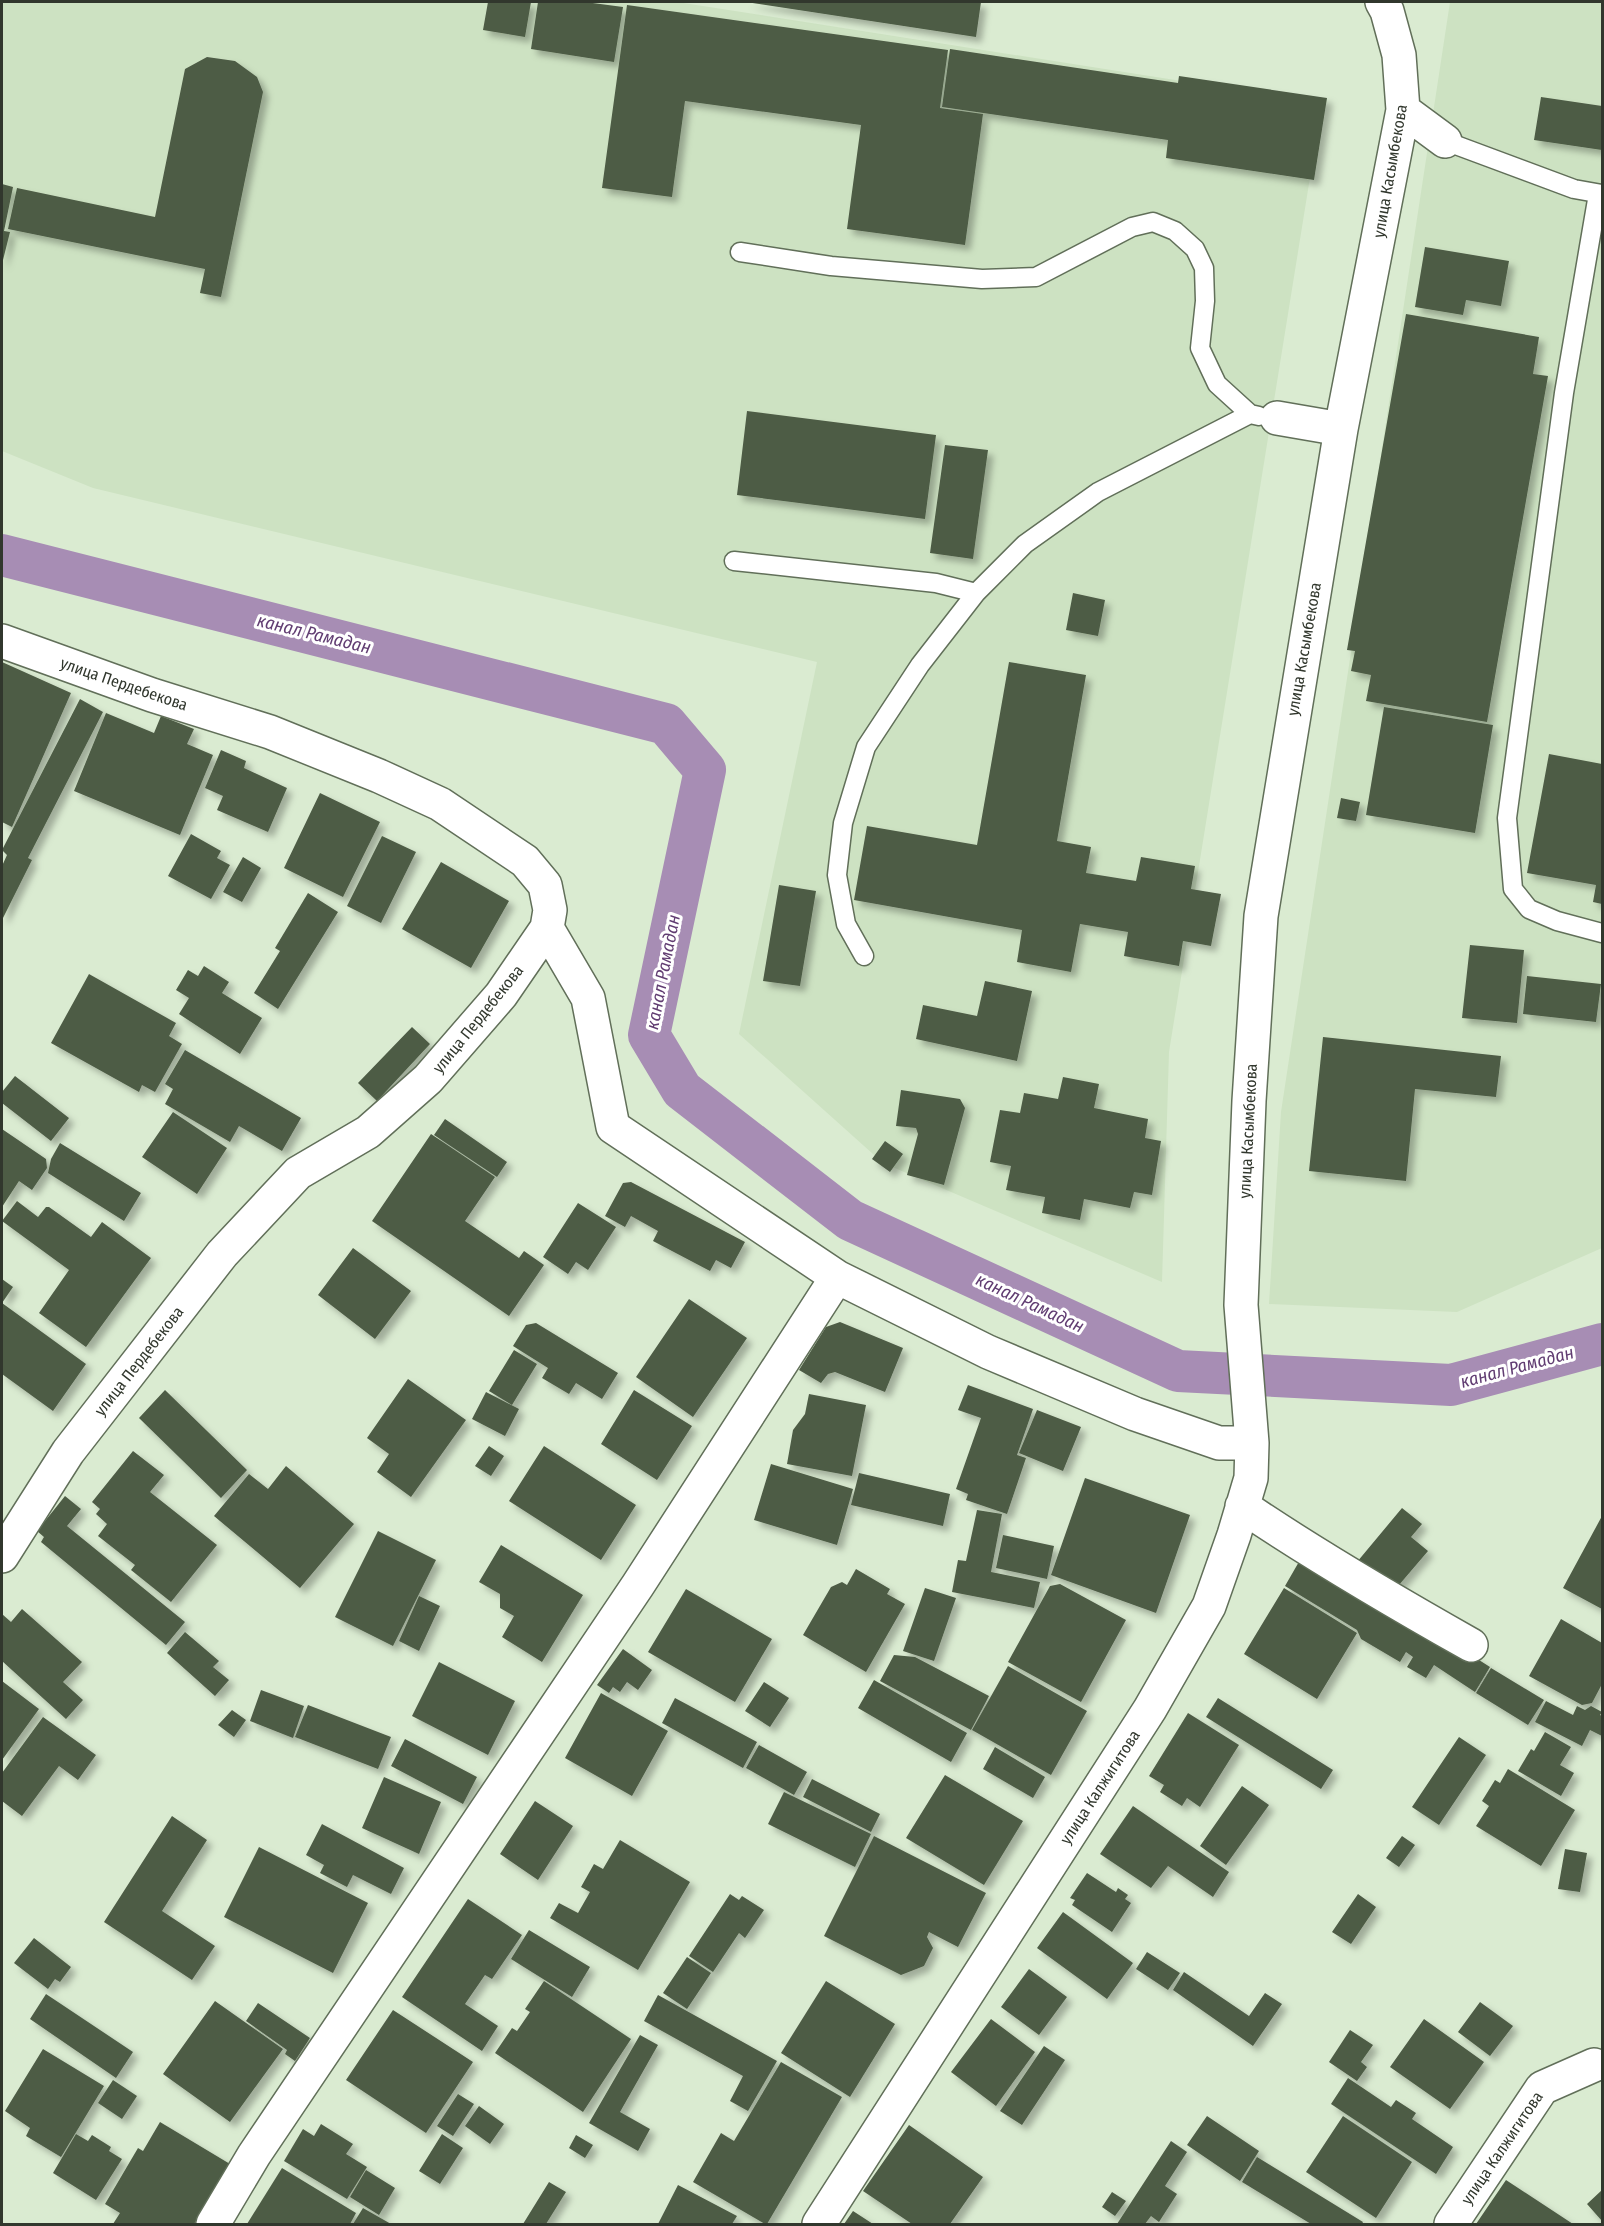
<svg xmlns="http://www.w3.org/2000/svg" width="1604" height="2226" font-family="'Fira Sans Condensed',sans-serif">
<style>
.built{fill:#cde2c2}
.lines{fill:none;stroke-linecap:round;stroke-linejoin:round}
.canal{stroke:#a78db4;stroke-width:42}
.building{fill:#4d5b45;filter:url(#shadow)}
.lane-casing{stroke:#616f59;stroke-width:21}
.street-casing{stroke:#616f59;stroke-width:36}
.lane{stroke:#fff;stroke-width:18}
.street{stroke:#fff;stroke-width:33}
.labels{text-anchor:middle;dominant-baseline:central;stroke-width:6;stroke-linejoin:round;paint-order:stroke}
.street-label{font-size:16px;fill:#31372d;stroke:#fff}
.water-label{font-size:18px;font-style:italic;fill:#613d72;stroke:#fff}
</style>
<defs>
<filter id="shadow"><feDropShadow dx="5.5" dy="5.5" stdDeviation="3" flood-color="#0004"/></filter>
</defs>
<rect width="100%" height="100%" fill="#daebd1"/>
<path class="built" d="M2,2H677L1322,103L1169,1052L1162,1282L883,1163L739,1034L817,662L93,488L2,451Z
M1450,2H1602V1248L1457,1312L1269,1304L1281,1112Z"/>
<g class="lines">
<path class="canal" d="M2,555L666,724L705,770L649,1035L682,1090L850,1220L1178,1371L1451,1385L1602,1344"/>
</g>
<path class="building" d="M488,2H531L525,37L483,30Z
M538,2H585L623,7L614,62L531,49Z
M746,2H981L976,37Z
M627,5L948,50L940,108L983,114L965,245L847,229L861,125L685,101L672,197L602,188Z
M950,49L1178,83L1179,76L1327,98L1314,180L1166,158L1168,140L942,107Z
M207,57L235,61L257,77L263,92L221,297L200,293L205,269L8,229L17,188L155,217L185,69Z
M1541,97L1602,106V150L1534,140Z
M2,184L13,187L4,231L10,232L2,264Z
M1425,247L1509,261L1501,306L1466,300L1463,315L1415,307Z
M1406,314L1539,337L1533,374L1548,376L1487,722L1366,701L1371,675L1351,671L1355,651L1347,650Z
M747,411L936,435L925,519L737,495Z
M945,445L988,450L973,559L930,553Z
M1073,593L1105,600L1098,636L1066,630Z
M2,662L71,693L12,827L2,822Z
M1009,662L1086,675L1057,841L1091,847L1086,873L1136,881L1141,857L1195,866L1191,889L1221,894L1211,946L1183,941L1179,966L1124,956L1128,932L1080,924L1071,972L1017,962L1022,930L854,900L867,826L977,845Z
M80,699L103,712L28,858L32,860L2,920V866L7,855L2,850Z
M1384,707L1493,725L1475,833L1366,815Z
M106,713L154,733L161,716L194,729L187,744L213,755L180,835L74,791Z
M221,750L246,761L244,768L287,788L268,832L217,810L223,796L205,788Z
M1549,754L1602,764V904L1593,902L1596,885L1527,873Z
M320,793L380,822L343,897L284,868Z
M1341,798L1360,802L1356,821L1337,818Z
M191,834L221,851L217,858L230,865L211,899L168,876Z
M382,836L416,852L381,923L347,906Z
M243,857L261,868L242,902L223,892Z
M441,862L509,901L471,968L402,929Z
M779,885L816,891L800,986L763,981Z
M308,893L338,912L278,1009L254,993L280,951L275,948Z
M1470,945L1524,950L1517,1023L1462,1018Z
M204,966L229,982L222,993L262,1018L240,1054L179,1014L189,998L176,990L188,970L198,976Z
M89,974L176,1023L169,1036L182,1044L155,1092L142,1085L139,1092L51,1043Z
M1527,976L1601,984L1596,1022L1523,1014Z
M985,981L1032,991L1017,1061L916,1039L923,1005L977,1016Z
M412,1027L430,1044L377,1101L358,1083Z
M1323,1037L1501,1056L1496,1097L1415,1089L1406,1181L1309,1171Z
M185,1050L301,1118L282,1151L239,1126L230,1142L165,1104L173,1089L165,1084Z
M15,1076L69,1118L51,1141L2,1103V1092Z
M1063,1077L1099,1084L1094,1108L1148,1119L1145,1138L1161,1141L1152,1195L1134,1192L1130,1208L1084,1199L1080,1220L1042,1213L1045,1197L1006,1190L1011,1166L990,1162L1000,1110L1020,1113L1024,1093L1058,1099Z
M901,1090L960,1099L965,1108L944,1185L907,1175L918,1134L916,1128L896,1126Z
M173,1112L227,1148L197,1194L142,1157Z
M445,1119L507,1162L497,1177L434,1135Z
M2,1129L46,1159L47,1168L32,1190L19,1181L2,1207Z
M431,1134L495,1177L465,1221L519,1258L524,1251L544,1265L509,1316L372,1221Z
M885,1141L903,1154L890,1172L872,1159Z
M60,1143L141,1193L124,1221L48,1173L51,1159Z
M631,1182L745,1242L731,1268L716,1260L710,1271L653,1241L658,1231L631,1216L625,1227L605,1216L623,1183Z
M17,1201L38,1217L46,1207H49L91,1237L102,1222L151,1258L86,1347L39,1313L69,1270L2,1221Z
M578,1203L616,1227L588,1270L576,1262L568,1274L543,1257Z
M353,1248L411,1291L375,1339L318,1295Z
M2,1279L13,1287L2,1303Z
M689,1299L747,1338L693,1417L636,1377Z
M2,1303L86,1364L53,1411L2,1374Z
M840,1322L903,1348L885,1392L835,1372L828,1374L821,1383L799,1370L826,1327Z
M536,1323L618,1373L602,1399L576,1383L569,1394L542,1378L548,1368L513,1346L526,1325Z
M514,1350L537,1364L512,1405L489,1391Z
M408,1379L466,1420L411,1497L377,1472L389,1454L367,1438Z
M968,1385L1033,1409L1017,1455L1026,1458L1007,1514L966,1500L968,1494L956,1489L981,1418L958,1410Z
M165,1390L247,1470L221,1498L139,1418Z
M634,1390L692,1426L657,1480L601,1444Z
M486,1392L519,1409L505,1436L472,1419Z
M809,1394L866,1405L852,1476L787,1464L793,1430L805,1414Z
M1037,1410L1081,1427L1063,1471L1019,1453Z
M489,1446L504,1456L491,1476L475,1466Z
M544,1446L636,1505L601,1560L509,1501Z
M133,1451L164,1475L150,1492L217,1545L171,1602L131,1570L135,1565L98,1536L107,1524L96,1514L100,1509L92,1502Z
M771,1464L853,1489L837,1545L754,1520Z
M286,1466L354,1524L300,1588L214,1516L249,1474L268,1489Z
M859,1473L950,1494L943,1526L851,1505Z
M1085,1478L1190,1515L1156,1613L1051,1575Z
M65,1496L81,1509L67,1526L185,1622L166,1645L41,1542L44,1537L37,1531Z
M1402,1508L1422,1524L1411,1537L1428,1551L1393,1592L1357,1562Z
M977,1510L1002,1514L991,1572L1040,1582L1034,1608L952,1592L958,1560L966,1561Z
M1602,1516V1609L1563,1588Z
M378,1531L436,1560L393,1646L335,1617Z
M1003,1535L1054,1546L1047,1579L996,1568Z
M501,1545L583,1595L542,1662L502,1637L514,1616L500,1608V1594L479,1582Z
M1300,1560L1424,1625L1490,1667L1475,1692L1434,1665L1426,1678L1407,1667L1413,1657L1406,1652L1400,1662L1361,1639L1357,1630L1285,1586Z
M856,1569L890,1589L887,1594L905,1604L866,1672L803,1635L831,1587L842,1582L847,1585Z
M1060,1584L1126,1620L1081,1702L1008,1662L1050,1586Z
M925,1588L956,1598L934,1661L903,1651Z
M1284,1588L1357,1633L1317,1699L1244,1654Z
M686,1589L772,1639L735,1702L648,1652Z
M419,1596L440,1606L419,1651L399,1641Z
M22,1609L82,1662L63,1682L83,1700L66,1719L2,1661V1614L11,1622Z
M1561,1619L1602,1643V1684L1592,1703L1582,1705L1529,1676Z
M185,1632L219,1661L213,1667L229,1680L215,1696L167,1653Z
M623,1649L652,1670L638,1690L627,1682L620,1692L613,1687L609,1693L597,1685Z
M894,1655L915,1657L989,1696L971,1730L880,1681Z
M439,1662L515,1701L488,1755L412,1716Z
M1008,1666L1087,1711L1051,1775L972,1730Z
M1491,1668L1544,1700L1528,1725L1476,1693Z
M874,1680L967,1733L951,1762L858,1708Z
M2,1681L39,1709L2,1760Z
M764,1682L789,1698L770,1727L745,1711Z
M261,1690L304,1706L293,1738L250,1721Z
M601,1693L668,1731L632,1796L565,1758Z
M675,1698L757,1742L743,1768L662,1723Z
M1218,1698L1333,1770L1321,1789L1206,1717Z
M1546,1701L1573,1715L1577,1706L1585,1710L1591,1706L1602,1712L1600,1715L1602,1716V1736L1590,1730L1582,1746L1535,1722Z
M308,1705L391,1737L378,1769L295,1737Z
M232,1710L246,1720L234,1737L218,1725Z
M1188,1713L1239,1745L1200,1807L1187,1798L1182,1806L1160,1792L1164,1785L1149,1776Z
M43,1717L96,1755L78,1780L59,1766L22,1816L2,1801V1773Z
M1545,1732L1571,1747L1560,1765L1574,1773L1561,1796L1518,1771L1531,1749L1534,1751Z
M1459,1737L1486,1755L1439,1825L1412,1807Z
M405,1739L477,1777L463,1804L391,1766Z
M759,1745L807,1772L794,1795L746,1768Z
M995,1747L1045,1777L1033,1798L983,1769Z
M1508,1769L1575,1810L1541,1866L1476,1826L1489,1806L1482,1801L1495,1780L1500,1783Z
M945,1775L1023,1821L984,1885L906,1838Z
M384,1777L441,1802L419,1854L362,1828Z
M812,1779L880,1814L871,1832L803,1797Z
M1242,1786L1269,1805L1226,1865L1200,1846Z
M784,1792L871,1834L855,1867L768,1824Z
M535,1801L573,1826L538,1880L500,1854Z
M1133,1806L1229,1872L1213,1897L1168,1866L1151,1888L1100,1854Z
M172,1816L207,1840L162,1911L215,1946L192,1980L104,1922Z
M322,1824L404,1868L391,1894L353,1875L347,1887L320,1873L324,1865L306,1855Z
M874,1836L986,1893L958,1947L929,1932L927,1937L933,1948L924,1966L901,1975L824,1936Z
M1402,1836L1415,1845L1399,1867L1386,1858Z
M620,1840L690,1882L638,1970L550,1918L559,1903L578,1913L590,1892L581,1887L594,1864L603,1869Z
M259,1847L368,1903L333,1973L224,1917Z
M1565,1849L1587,1853L1580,1892L1558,1889Z
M1087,1873L1116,1892L1118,1888L1128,1895L1125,1899L1131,1903L1112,1932L1072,1905L1075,1900L1070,1898Z
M730,1894L739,1900L742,1896L764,1910L745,1938L739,1933L713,1972L689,1956Z
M1358,1894L1376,1907L1351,1944L1332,1932Z
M468,1899L522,1935L492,1979L485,1975L465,2004L498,2026L482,2051L402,1997Z
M1063,1912L1133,1963L1107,1999L1037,1948Z
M529,1930L590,1967L572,1997L511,1959Z
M34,1938L71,1967L60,1982L55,1979L48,1989L14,1963Z
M1147,1952L1180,1973L1168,1990L1136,1969Z
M687,1957L711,1973L687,2009L663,1993Z
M1029,1969L1067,1997L1039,2035L1001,2007Z
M1184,1972L1249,2016L1265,1993L1282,2004L1253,2046L1173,1990Z
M544,1981L631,2039L583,2112L495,2053L512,2028L517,2031L530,2012L525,2009Z
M826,1981L895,2024L850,2097L781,2053Z
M46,1994L133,2052L116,2078L30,2019Z
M658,1995L777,2061L748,2111L730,2101L743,2076L644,2021Z
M215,2001L283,2049L230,2122L163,2074Z
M1480,2002L1513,2026L1490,2056L1458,2032Z
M258,2003L310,2038L295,2061L285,2054L287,2050L246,2021Z
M393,2010L473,2062L426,2133L346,2080Z
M991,2019L1035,2052L996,2106L951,2072Z
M1424,2019L1484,2062L1450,2109L1390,2067Z
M1350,2030L1373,2045L1361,2062L1367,2067L1357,2081L1329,2062Z
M640,2035L658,2045L620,2112L650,2129L638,2151L589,2123Z
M1044,2046L1065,2060L1022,2125L1000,2111Z
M43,2049L104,2086L61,2157L26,2136L30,2128L5,2111Z
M781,2062L842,2097L767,2224H765L693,2182L721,2133L734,2141Z
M1348,2078L1391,2107L1396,2100L1416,2113L1412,2119L1453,2147L1436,2174L1331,2104Z
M113,2080L137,2096L122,2119L98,2103Z
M458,2094L474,2104L453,2136L437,2126Z
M479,2106L504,2124L490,2144L465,2126Z
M1207,2116L1259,2151L1240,2181L1187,2145Z
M1343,2116L1412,2162L1376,2218L1306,2172Z
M160,2122L230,2164L194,2224H113L120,2213L105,2204L138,2148L143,2151Z
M321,2124L353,2144L346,2154L367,2167L347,2199L284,2161L303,2129L314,2136Z
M909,2125L983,2177L950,2224H912L863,2191Z
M76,2134L88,2141L92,2135L111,2147L109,2151L122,2159L96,2200L53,2173Z
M442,2134L463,2148L440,2184L419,2171Z
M576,2135L593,2145L585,2158L569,2148Z
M1171,2141L1187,2152L1165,2186L1177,2194L1159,2222L1151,2216L1145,2224H1117Z
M1257,2157L1363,2222L1362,2224H1311L1242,2182Z
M282,2168L356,2213L350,2224H247Z
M366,2170L395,2188L379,2215L350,2197Z
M1506,2180L1573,2224H1476Z
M549,2182L566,2192L546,2224H523Z
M678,2185L737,2216L732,2224H658Z
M1602,2190V2221L1587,2204Z
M1112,2192L1126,2201L1115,2216L1102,2207Z
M363,2208L391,2224H353Z
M853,2211L873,2224H844Z"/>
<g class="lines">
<g class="lane-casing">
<path id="lane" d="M1445,141L1574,189L1602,194
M1598,194L1564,393L1507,818L1513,889L1529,909L1557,921L1602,933
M740,252L831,266L982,279L1036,277L1132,227L1153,222L1175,231L1195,249L1204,268L1205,301L1200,348L1217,384L1250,414L1259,416
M734,561L936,583L976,593
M864,956L846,924L837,875L843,823L866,747L920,665L976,593L1025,544L1098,492L1250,414"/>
</g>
<g class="street-casing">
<path id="street" d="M1403,110L1445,141
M1277,418L1341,429
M2,641L152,695L270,732L379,776L440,804L525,861L545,885L550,910L547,928L501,995L428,1079L368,1132L298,1173L222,1254L68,1452L2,1556
M547,928L588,998L613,1127L837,1277L988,1352L1135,1414L1219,1443H1252
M1242,1506C1316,1556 1393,1601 1471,1645
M213,2224L254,2155L638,1585L837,1277
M819,2224L1150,1709L1209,1606L1234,1535L1251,1478L1252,1443L1241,1305L1249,1101L1261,916L1341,429L1403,110L1399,55L1387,11L1382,2
M1451,2224L1542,2088L1594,2065"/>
</g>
<use href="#lane" class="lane"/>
<use href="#street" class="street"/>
</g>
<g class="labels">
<g class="street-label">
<text transform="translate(1390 171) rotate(-80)">улица Касымбекова</text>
<text transform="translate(1304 649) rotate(-80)">улица Касымбекова</text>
<text transform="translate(124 684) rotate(19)">улица Пердебекова</text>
<text transform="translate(478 1019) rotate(-51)">улица Пердебекова</text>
<text transform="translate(1248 1131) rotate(-87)">улица Касымбекова</text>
<text transform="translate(139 1361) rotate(-52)">улица Пердебекова</text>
<text transform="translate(1100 1787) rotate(-57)">улица Калжигитова</text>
<text transform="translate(1502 2148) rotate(-56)">улица Калжигитова</text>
</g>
<g class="water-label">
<text transform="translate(314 634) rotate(14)">канал Рамадан</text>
<text transform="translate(663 972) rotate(-79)">канал Рамадан</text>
<text transform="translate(1030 1303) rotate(25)">канал Рамадан</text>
<text transform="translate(1517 1367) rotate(-15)">канал Рамадан</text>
</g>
</g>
<rect width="1604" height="2226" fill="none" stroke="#31372d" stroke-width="6"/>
</svg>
